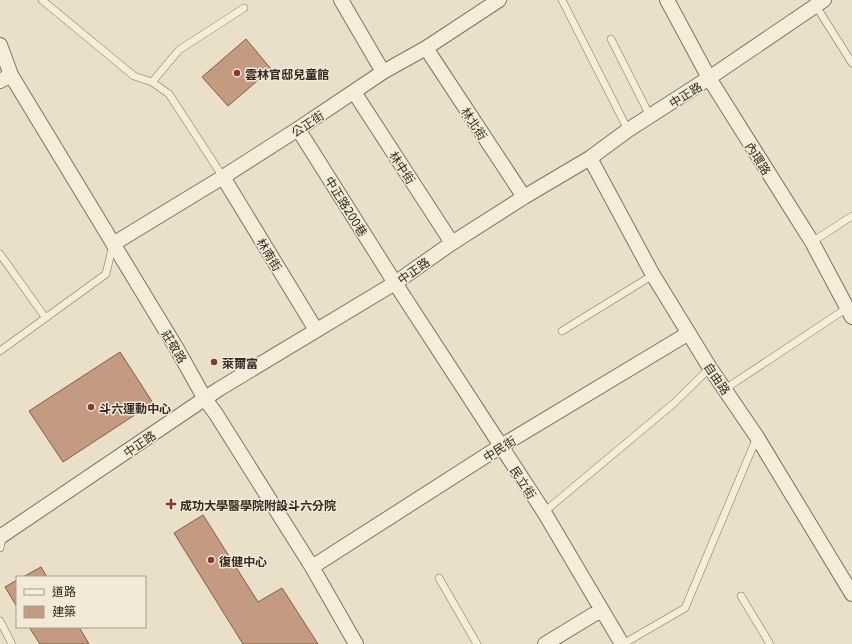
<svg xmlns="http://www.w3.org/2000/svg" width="852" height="644" font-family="Georgia,'Noto Sans TC',serif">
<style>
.building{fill:#c49b81;stroke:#815c47}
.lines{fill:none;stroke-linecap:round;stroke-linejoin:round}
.lane-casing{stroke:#84715f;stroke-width:8}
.street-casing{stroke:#84715f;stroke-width:16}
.lane{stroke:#f6ecda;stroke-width:7}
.street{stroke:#f6ecda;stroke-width:14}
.poi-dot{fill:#8d3538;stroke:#f2e9d7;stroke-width:1.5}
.labels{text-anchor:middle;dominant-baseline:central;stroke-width:3;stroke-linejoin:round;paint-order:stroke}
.poi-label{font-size:12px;font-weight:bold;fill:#362a21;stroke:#f2e9d7;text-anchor:start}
.street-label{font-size:12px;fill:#362a21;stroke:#f2e9d7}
</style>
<rect width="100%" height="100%" fill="#eadfc8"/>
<path class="building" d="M246,39L271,69L228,106L202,77Z
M120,352L153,403L63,462L29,411Z
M203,515L258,602L282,588L318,644H243L174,533Z
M41,567L47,577H23Z
M17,580V607L5,587Z
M29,627H79L89,644H40Z"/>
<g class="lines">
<g class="lane-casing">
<path id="lane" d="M42,0L134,76L152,82L169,94L223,177
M562,0L628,130
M816,6L852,63
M611,39L650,116
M152,82L179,50L244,8
M812,242L852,216
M0,254L45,317
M562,331L653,275
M0,351L106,274L113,244
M725,389L847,308
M544,512L673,404L710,368
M0,548L3,535
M439,578L477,644
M741,596L770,644
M0,621L12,644
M623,644L685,608L757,437"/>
</g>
<g class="street-casing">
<path id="street" d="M341,0L383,72
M667,0L709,78L812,242L852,317
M0,45L11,75L177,349L205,399L216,414L312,567L356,644
M426,48L524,197
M0,81L11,75
M354,92L452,243
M298,129L395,283L544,512L622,644
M590,158L653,275L710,368L757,437L852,594
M223,177L316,330
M113,244L223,177L298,129L383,72L426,48L499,0
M0,537L219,389L395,283L452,243L524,197L590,158L628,130L709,78L824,0
M312,567L501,446L689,333
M545,644L601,610"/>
</g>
<use href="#lane" class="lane"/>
<use href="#street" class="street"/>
</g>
<g class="poi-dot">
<circle cx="237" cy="73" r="4"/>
<circle cx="214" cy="362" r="4"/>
<circle cx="91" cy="407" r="4"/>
<path d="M169 498h4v4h4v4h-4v4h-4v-4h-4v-4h4z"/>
<circle cx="211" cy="560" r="4"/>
</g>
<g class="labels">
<g class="poi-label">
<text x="245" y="73">雲林官邸兒童館</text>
<text x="222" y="362">萊爾富</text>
<text x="99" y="407">斗六運動中心</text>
<text x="180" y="504">成功大學醫學院附設斗六分院</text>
<text x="219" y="560">復健中心</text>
</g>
<g class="street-label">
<text transform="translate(685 94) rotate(-32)">中正路</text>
<text transform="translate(307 123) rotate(-33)">公正街</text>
<text transform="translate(475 123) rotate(57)">林北街</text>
<text transform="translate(759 158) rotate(58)">內環路</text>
<text transform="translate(403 167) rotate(57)">林中街</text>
<text transform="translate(347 206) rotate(58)">中正路200巷</text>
<text transform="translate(270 254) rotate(59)">林南街</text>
<text transform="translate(413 270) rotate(-35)">中正路</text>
<text transform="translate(175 346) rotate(59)">莊敬路</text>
<text transform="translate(718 378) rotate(56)">自由路</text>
<text transform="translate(139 443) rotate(-34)">中正路</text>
<text transform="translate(499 448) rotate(-32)">中民街</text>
<text transform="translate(524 482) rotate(57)">民立街</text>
</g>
</g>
<rect x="16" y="576" width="130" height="52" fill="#f2e9d7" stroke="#a79d8e"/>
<rect x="24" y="589" width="20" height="6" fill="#f6ecda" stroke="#a79d8e"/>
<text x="52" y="596" font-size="12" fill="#362a21">道路</text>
<rect x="24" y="606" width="20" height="12" fill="#c49b81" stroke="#a79d8e"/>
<text x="52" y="616" font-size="12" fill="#362a21">建築</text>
</svg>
